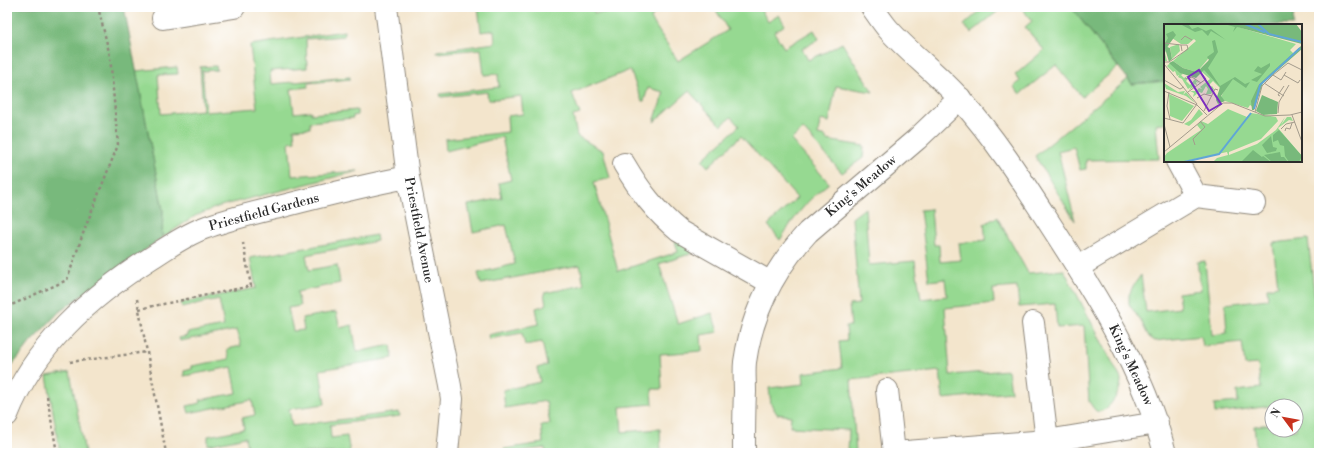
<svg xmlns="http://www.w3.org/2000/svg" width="1326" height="460" font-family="'Libre Bodoni',serif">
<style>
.green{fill:#96d991;stroke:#60825e}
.forest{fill:#78b97b;stroke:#527253}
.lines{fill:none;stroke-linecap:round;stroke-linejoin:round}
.street-casing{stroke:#8f887c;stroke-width:24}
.path{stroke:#8f887c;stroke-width:2.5;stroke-dasharray:3 3;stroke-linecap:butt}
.street{stroke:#fff;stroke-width:22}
.labels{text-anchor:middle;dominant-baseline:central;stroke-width:3;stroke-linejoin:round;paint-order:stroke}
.street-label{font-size:13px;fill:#2b2b2b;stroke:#fff}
.inset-river{fill:none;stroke:#60a6d6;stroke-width:2}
.inset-road{fill:none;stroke:#a39b8c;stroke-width:1}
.view{fill:#7b2cbf;fill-opacity:0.15;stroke:#7b2cbf;stroke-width:2}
.inset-edge{fill:none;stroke:#2b2b2b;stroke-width:2}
</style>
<rect width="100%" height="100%" fill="#fff"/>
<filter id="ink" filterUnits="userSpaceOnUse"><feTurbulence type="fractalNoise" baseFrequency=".025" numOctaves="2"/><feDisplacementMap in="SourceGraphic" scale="8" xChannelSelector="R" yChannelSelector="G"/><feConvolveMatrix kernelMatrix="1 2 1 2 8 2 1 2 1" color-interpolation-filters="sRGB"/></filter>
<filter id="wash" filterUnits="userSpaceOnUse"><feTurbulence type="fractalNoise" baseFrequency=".012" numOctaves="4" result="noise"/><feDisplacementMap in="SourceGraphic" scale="16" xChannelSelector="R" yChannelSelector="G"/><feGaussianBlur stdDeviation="0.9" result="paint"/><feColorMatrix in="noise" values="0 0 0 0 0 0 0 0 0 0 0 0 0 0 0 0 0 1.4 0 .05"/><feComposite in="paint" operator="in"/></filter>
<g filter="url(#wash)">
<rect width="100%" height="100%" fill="#f3e5cc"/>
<path class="green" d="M478,7H594V13L656,9L651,19L678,61L728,30L714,7H762L760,8L768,22L779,15L785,25L774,32L784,48L814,30L819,39L802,49L808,60L826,52L842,43L873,92L836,86L829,122L820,120L818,135L826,137V140L864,146L863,158L842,173L803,129L791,140L829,183C806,201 796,215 780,240L768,225L797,198L741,136L708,167L702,160L739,126L731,117L721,126L689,91L654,122L664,92L648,88L644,101H642L630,70L572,93L580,114L573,116L577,136L603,151L610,178L594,182L618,271L678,252L671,227L681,242L693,253L659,264L678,324L712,313L718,332L701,335L702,351L660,354L662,389H652L653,404L620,407L622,432L660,429L661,453H546L545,448L504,453V449L543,443L541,425L550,424L546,401L505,408L503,390L540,382L537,368L547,365L542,342L525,345L522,333L489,339L488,335L539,324L536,308L546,305L544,293L584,285L580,265L481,284L478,273L515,264L506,225L473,232L468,205L502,198L499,183L511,180L502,137L446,151L445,139L508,132L507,116L523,114L521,96L488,100L487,92L441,97L440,94L499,87L498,74L484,75L481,49L437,53V51L495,43L494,30L481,32Z
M984,7H1003L971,33L964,25Z
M1027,7H1071L1118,67L1082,97L1056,65L1020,94L1014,87L1020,81L1015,75L1044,50L1025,27L1032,21L1023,10Z
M344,31V36L306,39L307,68L270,71L271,84L350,77V79L308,83V87L291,89L294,113L311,111V114L357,110V115L353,116V118L310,122V128L294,129L295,141L289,142L292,176L358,171L220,206L195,216L162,238L163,210L136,71L177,67L178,74L158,75L161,114L203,110L200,67L216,66L217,70L202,71L206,112L257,108L250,45Z
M1128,79L1132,84L1165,81V123L1156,124L1159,159L1086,160V169L1080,170L1074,147L1058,151L1075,221L1035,156Z
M865,208L869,265L915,261L921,299L947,296L945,279L929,281L920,210L931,209L934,245H939L940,262L961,260L959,243L986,240L984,224L997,217L1028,273L1064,270L1121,379C1121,384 1120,388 1118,392C1116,398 1103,417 1095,410C1093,408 1091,404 1089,402L1084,326L1057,328L1055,304L1019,307L1017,287L993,289L994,303L945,308L950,375L1008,370L1011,392L943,399L940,371L851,380L856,453H848L849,430L790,427L791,416L777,414L771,404L769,388L804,384L803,373L842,368L839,341L847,340L846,326H851L849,305L859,304L852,218Z
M376,235L377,241L306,255L309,270L337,265L340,283L297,292L300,306L288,308L293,331L304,330L302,318L336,312L340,328L352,325L357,352L391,345L393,358L320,370L325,404L289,409L292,426L399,412L400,416L330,425L331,438L347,436L350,453H248L245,437L208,445V436L244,429L242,418L255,415L252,400L189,413L187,406L201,403L200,400L237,393L232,367L184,376V371L192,369V366L229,359L227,349L241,346L237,330L180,341L179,338L187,336V333L224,326L219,299L182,307L181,303L256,288L250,258Z
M1308,239L1319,335V453H1257L1254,426L1272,424V430H1296V406H1272L1215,413L1214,404L1238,402L1237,391L1261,388L1258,364L1245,365L1242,342L1203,346L1201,336L1155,341L1149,337L1142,323L1129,304V295L1133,286L1141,275L1146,312L1180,308L1178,293L1201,290L1197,262L1205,261L1212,335L1227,333L1225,304L1268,299L1267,288L1278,286L1273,243Z
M70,372L85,453H60L47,376Z"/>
<path class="forest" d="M7,7H124L163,210L162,238L59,312L30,343L20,356L7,371Z
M1071,7H1294L1293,25H1165V81L1132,84Z"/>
</g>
<g filter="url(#ink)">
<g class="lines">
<g class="street-casing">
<path id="street" d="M386,7L408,177L450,386L452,399L447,453
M872,7C877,14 882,22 888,29C910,54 938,74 960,99C994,137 1021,179 1048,221C1096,295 1142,367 1165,453
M163,18L234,7
M1177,161L1196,196
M624,164C640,191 655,211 679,231L771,283
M1078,267L1196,196L1254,203
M1033,323L1047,441
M887,390L894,453L1047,441L1157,423
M7,415C34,346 90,297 151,258C168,247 185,235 204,228C228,219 254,213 279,207C322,196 365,185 408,177
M744,453C744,433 744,412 745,392C745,382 744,371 745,362C752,312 775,268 808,232L917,139L960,98"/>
</g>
<path class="path" d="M137,299L166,453
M7,307L67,280L85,228L118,145L110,56L98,7
M139,309L251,286L243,243
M70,362L147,352
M47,396L57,453"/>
<use href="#street" class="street"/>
</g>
</g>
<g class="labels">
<g class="street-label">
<text transform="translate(861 186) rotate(-40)">King's Meadow</text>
<text transform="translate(264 212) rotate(-15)">Priestfield Gardens</text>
<text transform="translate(419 230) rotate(79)">Priestfield Avenue</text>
<text transform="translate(1131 365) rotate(65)">King's Meadow</text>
</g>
</g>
<g transform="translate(1164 24)">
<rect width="138" height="138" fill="#f3e5cc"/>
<path d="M0,0H64L132,20L126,26L130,30L95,60L89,83L86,81L84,84L61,77L57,73L62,63L56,64L49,57L45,61V64L48,62L50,65L47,70H42L44,65L42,62L38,69L35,68L29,73L30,69L26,67H32L35,64L38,65L36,63L46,55L38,48L49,29L33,48L19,44L9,37L32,17L30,15L24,20H17L8,14L1,29L3,37H0ZM15,20L16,27L8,35L6,23ZM6,39L19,50L17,51L20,54L23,52L21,56L26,53L22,57L26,61L31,55L35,59L32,58L33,61L30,60L31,62L25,66L27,63L24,65L18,55L14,53L15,51L13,52L11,47L9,48L3,42ZM0,59L14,68L21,67L19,71L22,68L31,79L22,72L2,65ZM5,70L30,82L18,97L6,92ZM35,85L39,90L25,102L20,100L27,96ZM64,85L83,93L87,89L112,93L114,97L97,115L65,128V131L93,120L112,106L121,93L117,101L123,93H127L129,97L125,96L114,104L138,132V138H49L53,134L64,131L63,128L17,138H0V133L3,129L37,106L33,101L37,97L44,100Z" fill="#96d991"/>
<path d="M16,0L25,1L28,5L34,3L42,7L47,5L62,16L47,7L44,12L38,6L31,8ZM60,0H132L138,8V20L73,3L69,8L71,3ZM9,7L12,11L3,23L6,24L8,35L5,38L0,21L4,14L2,10ZM51,16L54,28L44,44L56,62L71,53L81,60L86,58L82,64L69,55L57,72L61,77L54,80L52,76L56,63L40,46L32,54L16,49L5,39L9,37L19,44L33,48L45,36L43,33L50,28L48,17ZM137,22L138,25L99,59L90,86H88L87,77L95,60ZM106,39V42L93,58L87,56L98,50L90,47L94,42L97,44ZM98,71L114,78L113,90L99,91L92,87ZM115,106L138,132L135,138H125L121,132L120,122L116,121L114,116L109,118V111ZM107,112L109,123L113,124L112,127L103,129L98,121ZM89,126L98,133L99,132L107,138H77ZM116,128L117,133H120L124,138H108L100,131Z" fill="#78b97b"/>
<path class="inset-river" d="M81,0L100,8L102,6M94,0L105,10L138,18M90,85L96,61L136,24M20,138L55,130L87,89"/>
<path class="inset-road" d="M17,16L21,12L28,16M0,19L17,21M0,38H5L24,25L23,21H17L18,27M0,40L33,80L19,99L0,94M109,51L117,56L122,48M120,51L134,59L136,56M21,55L28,53L37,59M0,56L16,65L20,63M100,59L120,72M0,67L33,81L43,91M5,68L3,82L6,95M24,68L42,55L38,50M116,72L114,71L120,62M33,74L40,70L48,72M40,87L51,65L54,66M91,88L98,62L109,51L124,39L138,46M114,89L115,78L125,61M128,91L138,118M0,100L6,123M117,105L122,100L131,98M121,107L122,104L126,105L128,99M31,121L29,115L41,103L36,97M0,128L59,79H68L101,92L126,91L138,88"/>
<path class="view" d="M35,46L57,80L45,87L24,53Z"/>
<rect width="138" height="138" class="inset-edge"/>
</g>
<rect width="1326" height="460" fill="none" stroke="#fff" stroke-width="24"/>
<g transform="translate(1284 418) rotate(302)"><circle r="19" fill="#ffffff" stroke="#aaaaaa"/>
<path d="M0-3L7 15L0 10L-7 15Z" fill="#c8321e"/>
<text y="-6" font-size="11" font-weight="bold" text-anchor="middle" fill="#2b2b2b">N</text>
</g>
</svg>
